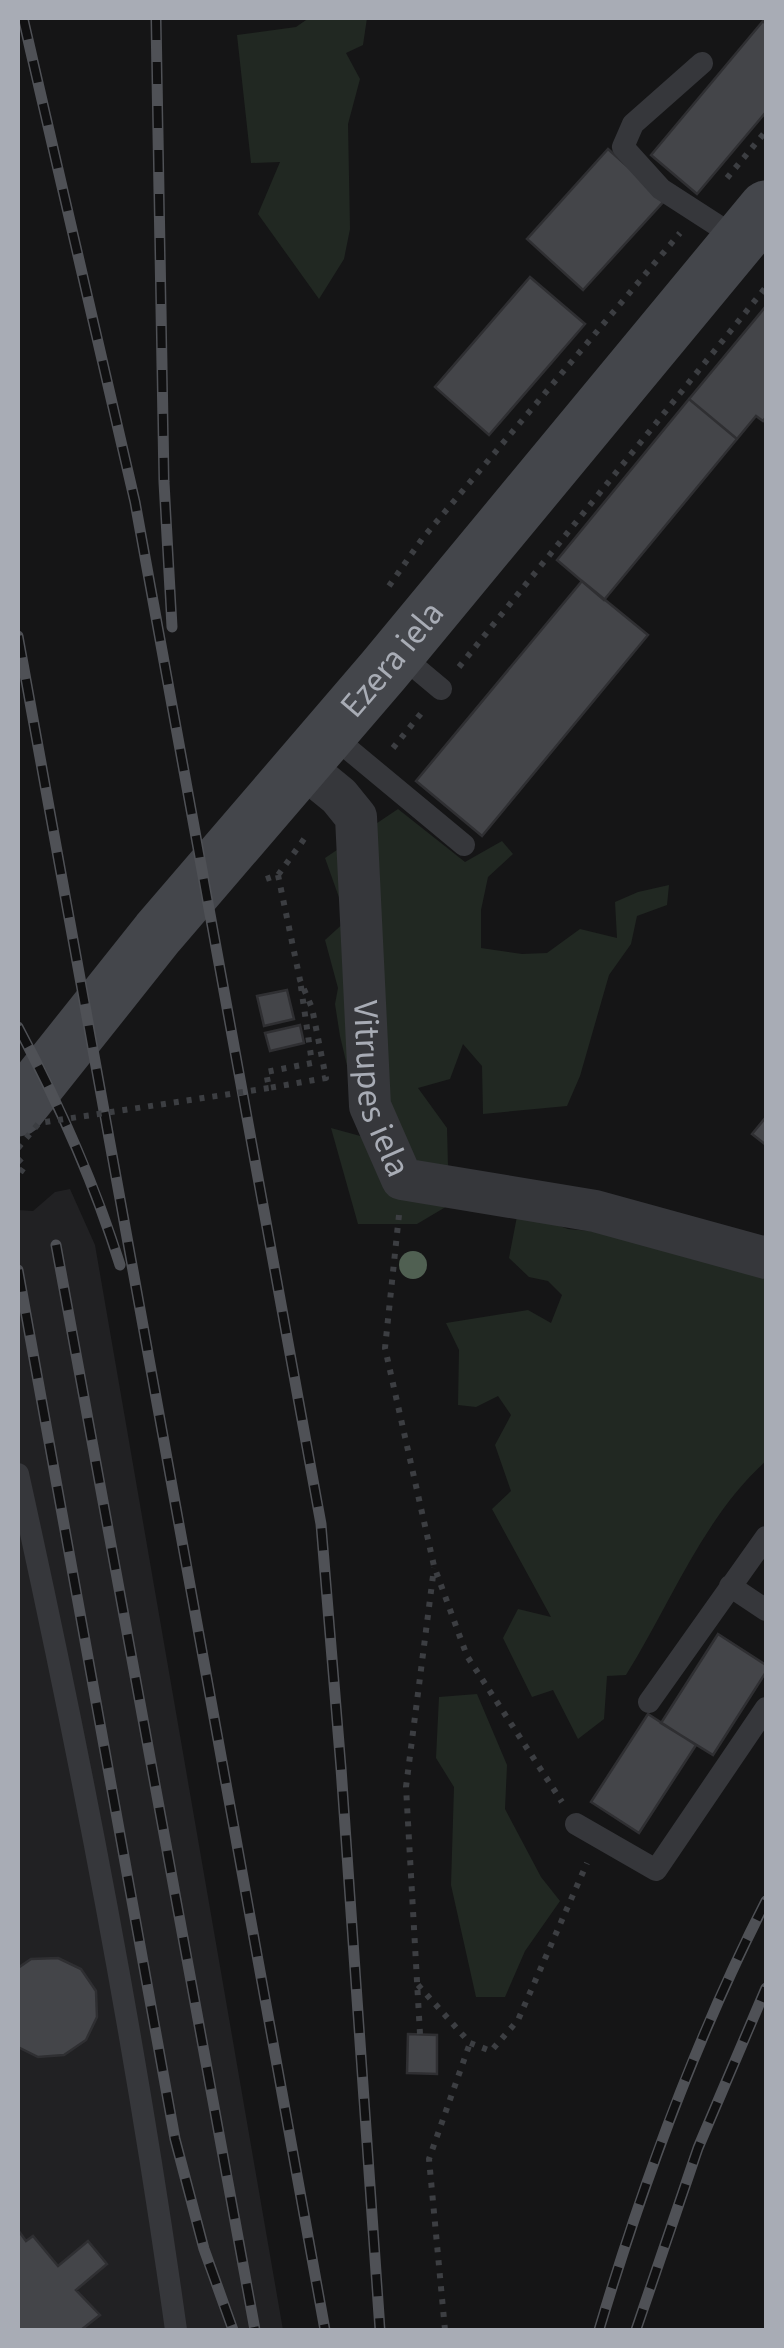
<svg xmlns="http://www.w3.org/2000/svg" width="784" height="2348" font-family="'Source Sans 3',sans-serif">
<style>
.built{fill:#212123}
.green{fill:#212822}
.building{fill:#444549;stroke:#2f2f32;stroke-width:2.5}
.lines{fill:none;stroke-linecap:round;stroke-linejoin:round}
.path{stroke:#3c3e42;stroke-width:6;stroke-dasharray:5 8;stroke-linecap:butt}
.lane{stroke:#36373b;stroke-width:22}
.street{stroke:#36373b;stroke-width:42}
.secondary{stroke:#44464b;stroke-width:55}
.rail-casing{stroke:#4f5156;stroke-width:11}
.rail{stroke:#101011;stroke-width:8;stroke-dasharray:22;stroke-linecap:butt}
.path-bridge{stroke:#3c3e42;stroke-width:6;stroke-dasharray:5 8;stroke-linecap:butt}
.tree{fill:#506052}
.labels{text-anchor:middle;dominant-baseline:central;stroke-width:8;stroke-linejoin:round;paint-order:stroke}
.street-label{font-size:35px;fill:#a8acb5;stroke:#101011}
</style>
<rect width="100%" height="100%" fill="#151516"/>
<path class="built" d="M70,1189L95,1245L283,2330H18V1210L33,1211L55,1192Z"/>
<path class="green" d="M309,18H367L363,45L346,53L360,79L348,124L350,229L344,259L319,299L258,214L280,162L251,163L237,35L296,27Z
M398,809L465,862L502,841L513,854L488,877L481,910V948L522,954L547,953L580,929L617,938L615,902L638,892L669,885L667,905L637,916L631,944L609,975L580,1076L567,1106L483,1114L482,1066L463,1044L450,1079L418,1088L447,1128L449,1205L417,1224H358L331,1128L364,1137L340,1036L335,1004L338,988L325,940L347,920L325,858Z
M518,1211L568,1229L655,1237L766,1271V1461C702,1519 671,1603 626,1675L607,1676L604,1719L578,1739L553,1690L532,1697L503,1638L518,1609L551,1617L492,1509L511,1491L495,1445L511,1415L498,1396L476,1407L458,1405L459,1350L446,1323L528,1310L551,1323L562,1295L548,1281L529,1277L509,1258Z
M477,1694L507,1765L505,1809L541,1877L560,1901L525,1951L505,1997H476L451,1885L454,1787L436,1758L439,1697Z"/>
<path class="building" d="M763,21L766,24V112L697,194L651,155Z
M608,149L665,200L583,290L527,239Z
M530,277L585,324L489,435L435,387Z
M766,306V417L763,421L756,416L737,439L689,399Z
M689,399L737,439L604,600L557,560Z
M582,581L648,635L482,836L416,781Z
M287,990L294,1019L264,1026L257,996Z
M300,1025L304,1043L270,1051L265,1033Z
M766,1117V1145L752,1134Z
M718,1634L766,1665V1672L713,1755L661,1723Z
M648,1714L696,1745L639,1833L591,1802Z
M58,1958L81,1969L96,1991L97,2017L86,2040L64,2055L38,2057L18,2047V1968L31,1959Z
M408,2034L437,2035V2074L407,2073Z
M18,2230L26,2241L33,2236L58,2266L88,2241L107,2264L76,2290L100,2315L81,2330H18Z"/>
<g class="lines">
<path class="path" d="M727,178L766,131
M389,586L422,539L680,233
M459,667L766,287
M393,748L423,711
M278,875L300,980L312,1008L326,1078L269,1088L266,1072L312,1063L300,980
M266,879L278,875L307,835
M18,1159L25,1166L18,1176
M399,1215L385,1348L434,1566L467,1656L562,1802
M418,1985L470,2043L491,2051L518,2020L587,1863
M420,2034L406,1787L434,1568
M445,2330L429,2159L470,2043"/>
<path class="lane" d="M702,63L633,124L623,147L661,189L740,240
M398,653L441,689
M329,733L464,845
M18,1474C81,1758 136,2043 176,2330
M730,1586L766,1610
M649,1702L766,1537
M576,1824L656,1870L766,1708"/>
<path class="street" id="s1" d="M301,765L339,796L356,817L370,1106L402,1179L595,1211L766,1258"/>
<path class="secondary" id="s2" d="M18,1109L158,933L383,671L766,208"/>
<g class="rail-casing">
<path id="rail" d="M23,18L135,502L321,1524L341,1768L380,2330
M156,18L164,482L172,627
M18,636L325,2330
M18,1027C59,1104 94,1182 120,1265
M56,1245L255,2330
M18,1270L175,2139L204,2249L233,2330
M599,2330C643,2183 696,2038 766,1901
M636,2330L698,2148L766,1988"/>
</g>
<use href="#rail" class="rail"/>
<path class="path-bridge" d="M18,1148L39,1123L269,1088"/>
</g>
<circle class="tree" cx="413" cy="1265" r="14"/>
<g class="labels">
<g class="street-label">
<text stroke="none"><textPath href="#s2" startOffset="585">Ezera iela</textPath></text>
<text stroke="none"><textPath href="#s1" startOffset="350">Vitrupes iela</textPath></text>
</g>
</g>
<rect width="784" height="2348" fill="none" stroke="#a8acb5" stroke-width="40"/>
</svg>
